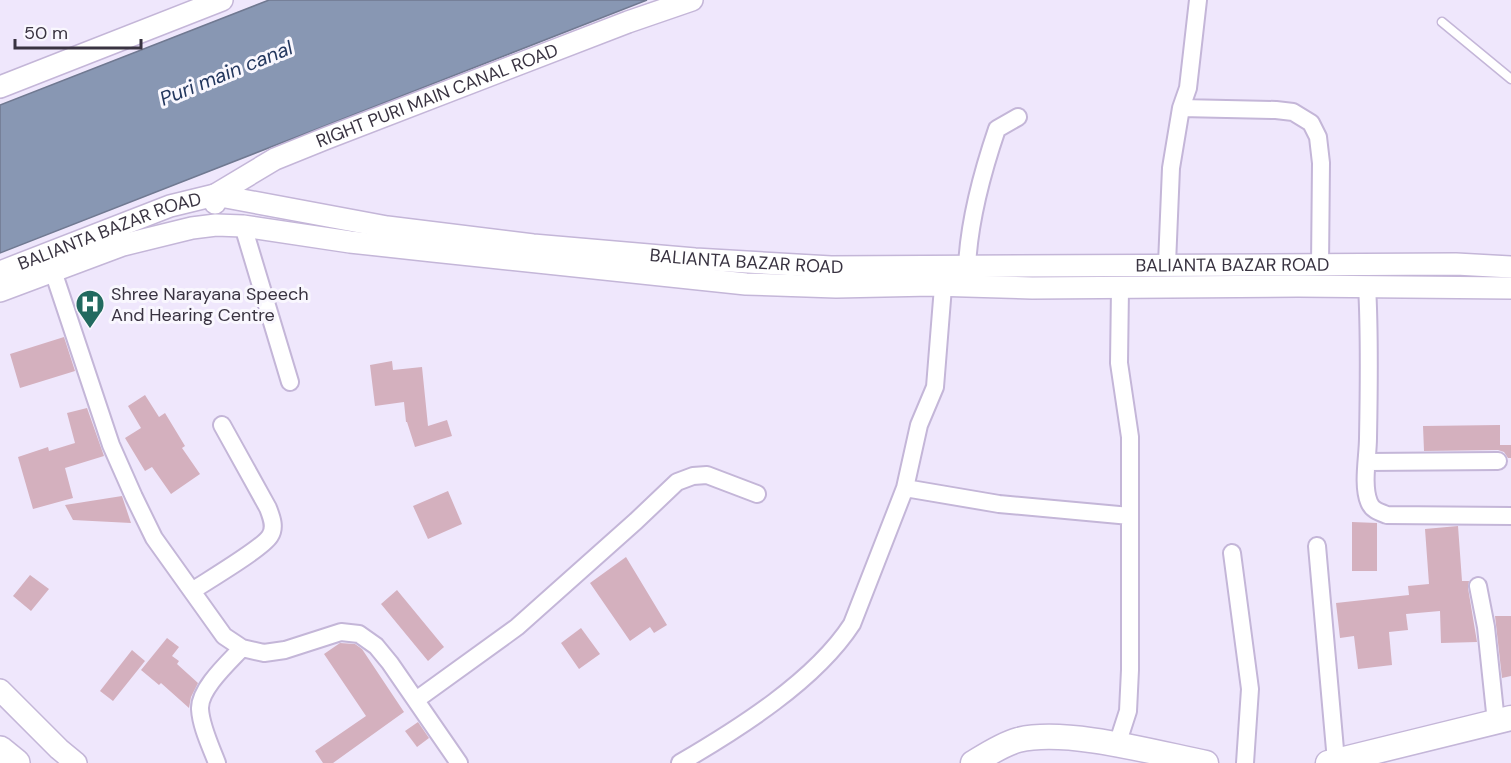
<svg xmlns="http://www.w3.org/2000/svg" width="1511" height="763" font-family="'DM Sans',sans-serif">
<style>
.water{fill:#8897b3;stroke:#707991;stroke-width:1.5}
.building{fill:#d4b0be}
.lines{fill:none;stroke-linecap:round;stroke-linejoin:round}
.service-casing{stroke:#c4b6d8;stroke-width:11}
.minor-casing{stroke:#c4b6d8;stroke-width:20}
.tertiary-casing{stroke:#c4b6d8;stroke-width:24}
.secondary-casing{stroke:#c4b6d8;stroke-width:27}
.trunk-casing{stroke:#c4b6d8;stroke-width:30}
.service{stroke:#fff;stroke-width:8}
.minor{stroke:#fff;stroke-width:16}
.tertiary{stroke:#fff;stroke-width:21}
.secondary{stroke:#fff;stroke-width:24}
.trunk{stroke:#fff;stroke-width:27}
.labels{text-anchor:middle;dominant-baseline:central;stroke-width:6;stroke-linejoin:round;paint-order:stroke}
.street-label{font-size:18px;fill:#393341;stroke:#f9f7fe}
.poi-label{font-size:18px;fill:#393341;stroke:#f9f7fe;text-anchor:start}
.water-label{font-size:20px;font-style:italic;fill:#23375e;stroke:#f9f7fe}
</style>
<rect width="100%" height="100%" fill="#efe7fc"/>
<path class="water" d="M269,0H647L0,253V105Z"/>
<path class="building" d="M64,337L75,371L20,388L10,354Z
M392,361L393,370L422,367L428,426L447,420L452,436L415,447L407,422H406L404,402L375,406L370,365Z
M145,395L159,417L165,413L185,446L182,448L200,474L171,494L152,467L145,471L125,438L141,428L128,406Z
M87,408L104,456L65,468L73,498L33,509L18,457L48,447L49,451L75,443L67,413Z
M1500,425V445H1511V458H1508L1504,452L1498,450L1424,451L1423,426Z
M448,491L462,524L428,539L413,506Z
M122,496L131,523L73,520L65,505Z
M1352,522L1377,523V571H1352Z
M1458,526L1462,581H1469L1468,588L1477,642L1441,643L1440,611L1406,614L1408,630L1389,632L1392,665L1358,669L1354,636L1340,638L1336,603L1409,595L1408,586L1429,584L1425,529Z
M626,557L667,625L654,633L650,627L630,641L590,583Z
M30,575L49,589L31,611L13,596Z
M397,590L444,647L428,661L381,604Z
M1495,616H1511V676L1502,678Z
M581,628L600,654L579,669L561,643Z
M167,638L179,647L172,656L179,661L177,664L198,683L191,697L189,708L161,683L159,685L141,670Z
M340,643L355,644L362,649L404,712L333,763H323L315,751L366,716L324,654Z
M132,650L145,661L113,701L100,691Z
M418,722L429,738L417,747L405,731Z"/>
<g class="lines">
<g class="service-casing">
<path id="service" d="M1442,22L1511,79"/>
</g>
<g class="minor-casing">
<path id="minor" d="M1181,108L1276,110L1293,112L1311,123L1318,137L1321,163L1320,266
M243,226L290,382
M1167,264L1171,168L1181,108L1188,88L1198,0
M967,267C969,220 982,173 997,129L1018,117
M53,271L111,445L134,497L154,538L224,636L242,648L264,653L285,650L341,632L359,634L376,646L390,663L459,763
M1367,286C1370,337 1369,387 1368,438C1368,456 1362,485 1369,502C1372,510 1379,512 1387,515L1511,516
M1367,462L1498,461
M905,488L999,504L1130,516
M1317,546L1336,761
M1232,553L1250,689L1245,763
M1478,586L1486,627L1496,722
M192,591C207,581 263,548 270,536C276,527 271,516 268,508L222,425
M416,700L517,627L636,521L677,482L693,476L707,475L757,494
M1117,745L1128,711L1130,670V437L1119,363L1120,288
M217,763C211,747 201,727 200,709C199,689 229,662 242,648
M680,763C738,729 815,681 852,624L905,488L919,425L935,387L943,287"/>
</g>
<g class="tertiary-casing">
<g id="tertiary">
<path d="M0,87L222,0"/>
<path id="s1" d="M215,203V195L275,159L327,138L628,22L692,0"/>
<path id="s2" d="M0,272L170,206L215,195L387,227L533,245L695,259L831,267L1456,264L1511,267"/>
<path d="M0,291L123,245L192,228L216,225L243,226L350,242L433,251L746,284L836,287L932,285L1032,288L1298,286L1511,288"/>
<path d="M0,690L59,749L76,763"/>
</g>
</g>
<g class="secondary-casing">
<path id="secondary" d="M973,763C986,755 1003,744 1018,740C1067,728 1156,753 1206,763
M1328,763L1511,718"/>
</g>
<g class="trunk-casing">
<path id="trunk" d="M0,750L16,763"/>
</g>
<use href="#service" class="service"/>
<use href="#minor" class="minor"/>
<use href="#tertiary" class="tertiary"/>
<use href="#secondary" class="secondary"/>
<use href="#trunk" class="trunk"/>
</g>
<defs>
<g id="hospital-pin" transform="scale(1.5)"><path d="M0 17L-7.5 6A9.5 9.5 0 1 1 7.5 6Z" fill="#226a5f" stroke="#f9f7fe"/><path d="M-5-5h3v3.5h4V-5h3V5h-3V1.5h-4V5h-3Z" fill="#fff"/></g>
</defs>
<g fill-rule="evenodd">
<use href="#hospital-pin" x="90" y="304"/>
</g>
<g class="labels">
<g class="street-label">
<text stroke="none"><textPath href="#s1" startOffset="252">RIGHT PURI MAIN CANAL ROAD</textPath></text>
<text stroke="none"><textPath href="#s2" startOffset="117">BALIANTA BAZAR ROAD</textPath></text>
<text stroke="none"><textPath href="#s2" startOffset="765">BALIANTA BAZAR ROAD</textPath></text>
<text stroke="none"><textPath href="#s2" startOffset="1251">BALIANTA BAZAR ROAD</textPath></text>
</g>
<g class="poi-label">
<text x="111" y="294">Shree Narayana Speech<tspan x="111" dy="21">And Hearing Centre</tspan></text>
</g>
<g class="water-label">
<text transform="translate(226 73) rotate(-22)">Puri main canal</text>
</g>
</g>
<path d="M15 39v9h126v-9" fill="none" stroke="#393341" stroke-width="3"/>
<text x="24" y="39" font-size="18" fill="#393341" stroke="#f9f7fe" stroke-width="4.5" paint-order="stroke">50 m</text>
</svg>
